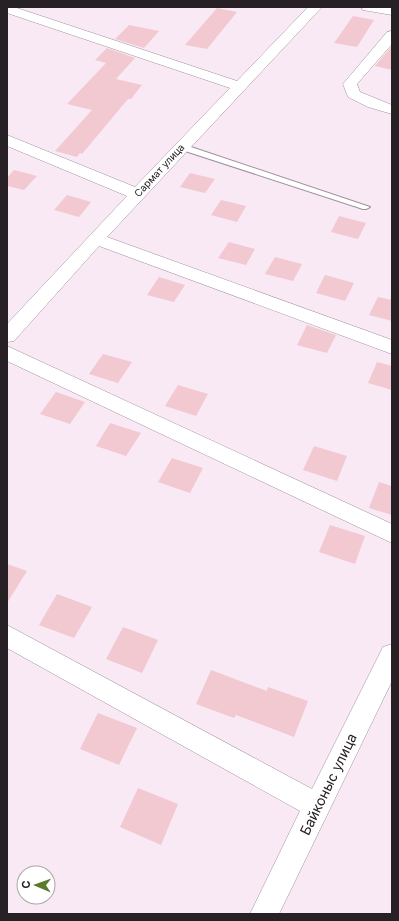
<svg xmlns="http://www.w3.org/2000/svg" width="399" height="921" font-family="Inter,sans-serif">
<style>
.building{fill:#f2c8d1}
.lines{fill:none;stroke-linecap:round;stroke-linejoin:round}
.lane-casing{stroke:#9f919c;stroke-width:2}
.street-casing{stroke:#9f919c;stroke-width:1}
.lane{fill:#fff;fill-rule:evenodd}
.street{fill:#fff;fill-rule:evenodd}
.labels{text-anchor:middle;dominant-baseline:central;stroke-width:3;stroke-linejoin:round;paint-order:stroke}
.far-street-label{font-size:10px;fill:#272125;stroke:#fff}
.near-street-label{font-size:14px;fill:#272125;stroke:#fff}
</style>
<rect width="100%" height="100%" fill="#f9e9f5"/>
<path class="building" d="M217,8L237,12L207,49L185,45Z
M353,16L374,20L357,47L334,43Z
M129,25L159,31L144,48L115,39Z
M392,46V70L375,66Z
M107,48L135,58L116,79L142,85L131,99H128L82,154L80,153L77,157L55,151L92,110L67,104L106,63L95,60Z
M14,170L37,176L24,190L7,186V178Z
M190,173L215,179L205,193L180,187Z
M67,195L91,202L79,217L54,210Z
M221,200L246,206L237,222L211,215Z
M339,216L366,223L358,239L331,232Z
M229,242L255,249L246,265L218,258Z
M275,257L302,264L293,281L265,274Z
M325,275L354,283L345,301L316,293Z
M159,277L185,285L174,302L147,295Z
M378,297L392,300V321L369,315Z
M307,325L336,335L327,353L297,345Z
M103,354L132,362L118,383L89,374Z
M377,362L392,366V390L368,383Z
M178,385L208,394L196,416L165,406Z
M56,392L85,402L70,424L40,414Z
M110,423L141,433L126,456L96,446Z
M314,446L347,456L337,481L303,470Z
M172,458L203,468L190,493L158,482Z
M379,482L392,486V515L369,508Z
M330,525L365,536L355,564L319,552Z
M7,564L27,571L7,603Z
M57,594L92,607L74,638L39,625Z
M123,627L158,640L142,673L106,659Z
M211,670L267,691L268,687L308,701L294,737L236,715L234,718L196,704Z
M98,713L137,728L119,765L80,749Z
M138,788L178,804L161,845L120,827Z"/>
<g class="lines">
<g class="lane-casing">
<path id="lane" d="M179,145H185L370,207L366,209H363L179,149Z"/>
</g>
<g class="street-casing">
<path id="street" d="M7,7H14L237,81L308,7H322L107,237L392,340V354L99,246L14,341L7,342V324L127,196L7,146V135L135,187L230,88L7,13Z
M361,7H392V15L363,10Z
M392,31V44L357,84L360,92L392,105V114L368,107L348,97L343,84L387,32Z
M7,346L392,524V543L7,361Z
M7,625L312,789L383,647L392,644V681L279,914H250L300,811L7,648Z"/>
</g>
<use href="#lane" class="lane"/>
<use href="#street" class="street"/>
</g>
<g class="labels">
<g class="far-street-label">
<text transform="translate(159 170) rotate(-47)">Сармат улица</text>
</g>
<g class="near-street-label">
<text transform="translate(328 784) rotate(-64)">Байконыс улица</text>
</g>
</g>
<rect width="399" height="921" fill="none" stroke="#272125" stroke-width="16"/>
<g transform="translate(36 885) rotate(272)"><circle r="19" fill="#ffffff" stroke="#a9a6a8"/>
<path d="M0-3L7 15L0 10L-7 15Z" fill="#5d792d"/>
<text y="-6" font-size="11" font-weight="bold" text-anchor="middle" fill="#272125">С</text>
</g>
</svg>
